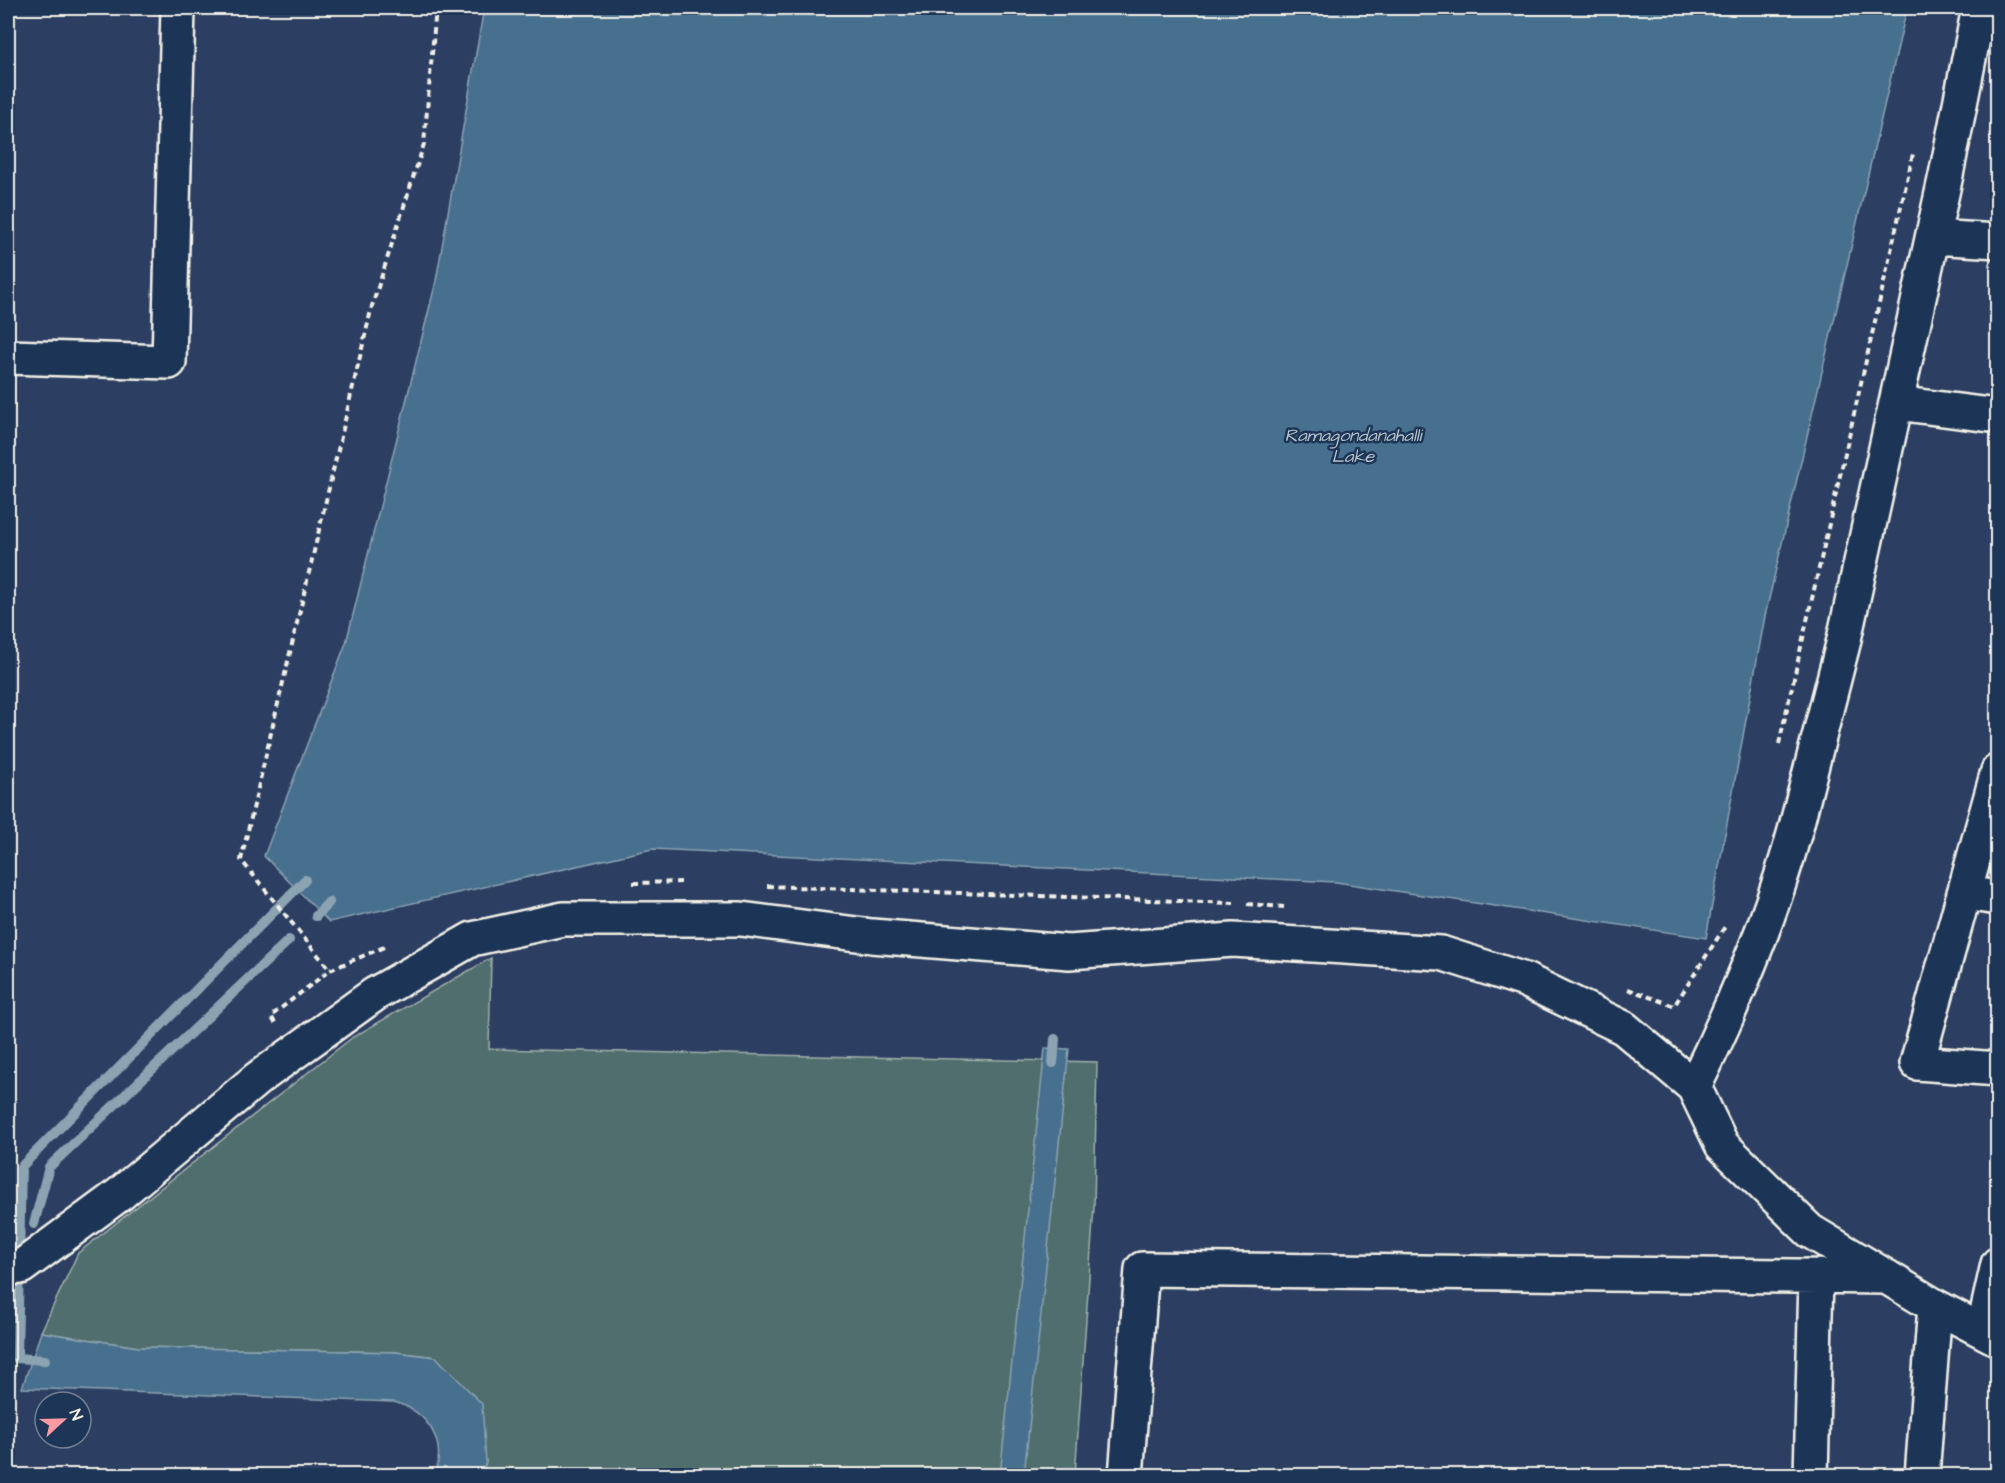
<svg xmlns="http://www.w3.org/2000/svg" width="2005" height="1483" font-family="'Architects Daughter',sans-serif">
<style>
.green{fill:#506e6d;stroke:#a2b0aa;stroke-width:1.5}
.water{fill:#476f8e;stroke:#8ca3b2;stroke-width:1.5}
.lines{fill:none;stroke-linecap:round;stroke-linejoin:round}
.stream{stroke:#8ca3b2;stroke-width:10}
.minor-casing{stroke:#f4f1e8;stroke-width:38}
.path{stroke:#f4f1e8;stroke-width:4;stroke-dasharray:6 4.5;stroke-linecap:butt}
.minor{stroke:#1d3557;stroke-width:33}
.labels{text-anchor:middle;dominant-baseline:central;stroke-width:5;stroke-linejoin:round;paint-order:stroke}
.water-label{font-size:18px;font-style:italic;fill:#b7c4c8;stroke:#1d3557}
</style>
<rect width="100%" height="100%" fill="#2c3f62"/>
<filter id="ink" filterUnits="userSpaceOnUse"><feTurbulence type="fractalNoise" baseFrequency=".0167" numOctaves="2"/><feDisplacementMap in="SourceGraphic" scale="12" xChannelSelector="R" yChannelSelector="G"/><feConvolveMatrix kernelMatrix="1 2 1 2 8 2 1 2 1" color-interpolation-filters="sRGB"/></filter>
<g filter="url(#ink)">
<path class="green" d="M491,958L489,1049L1097,1062L1094,1207L1075,1475H481L486,1462L436,1357L395,1352L138,1347L41,1332L78,1253L353,1037Z"/>
<path class="water" d="M484,8H1907L1765,616L1706,938L1336,882L652,849L329,922L264,856L346,643L436,281Z
M1045,1048L1069,1049L1024,1475H1000Z
M41,1332L138,1347L395,1352L436,1357L482,1404L486,1462L481,1475H434C448,1442 427,1411 394,1402L22,1388Z"/>
<g class="lines">
<path class="stream" d="M316,916L329,902
M1053,1063L1055,1039
M34,1224L49,1167L289,940
M45,1360L17,1358L21,1167L305,880"/>
<g class="minor-casing">
<path id="minor" d="M1933,237L1998,241
M8,357L169,362L178,8
M1896,403L1998,416
M1998,771L1917,1063L1998,1069
M1964,893L1998,898
M1694,1087C1735,1003 1772,917 1796,827L1843,644L1946,175L1979,8
M8,1268L21,1267L120,1194L257,1079L375,994L472,939L563,919H741L872,936L1069,952L1233,940L1441,953L1525,980L1624,1028L1694,1087L1722,1145L1810,1231L1935,1306L1998,1339
M1983,1331L1998,1264
M1126,1476L1142,1269L1887,1277
M1811,1476L1816,1277
M1922,1476L1935,1306"/>
</g>
<path class="path" d="M1779,744L1913,154
M633,883L685,882
M767,886L1234,903
M1247,904L1284,907
M384,947L330,970L241,860L372,306L424,144L436,8
M1628,989L1674,1006L1726,925
M275,1023L271,1016L330,970"/>
<use href="#minor" class="minor"/>
</g>
</g>
<g class="labels">
<g class="water-label">
<text x="1353" y="435">Ramagondanahalli<tspan x="1353" dy="21">Lake</tspan></text>
</g>
</g>
<rect width="2005" height="1483" fill="none" stroke="#1d3557" stroke-width="30"/>
<rect x="15" y="15" width="1975" height="1453" fill="none" stroke="#f4f1e8" stroke-width="2" filter="url(#ink)"/>
<g transform="translate(63 1420) rotate(68)"><circle r="28" fill="#1d3557" stroke="#738091" stroke-width="1.5"/>
<path d="M0-4.5L10 22L0 15L-10 22Z" fill="#ff9aa2"/>
<text y="-9" font-size="16" font-weight="bold" text-anchor="middle" fill="#f4f1e8">N</text>
</g>
</svg>
